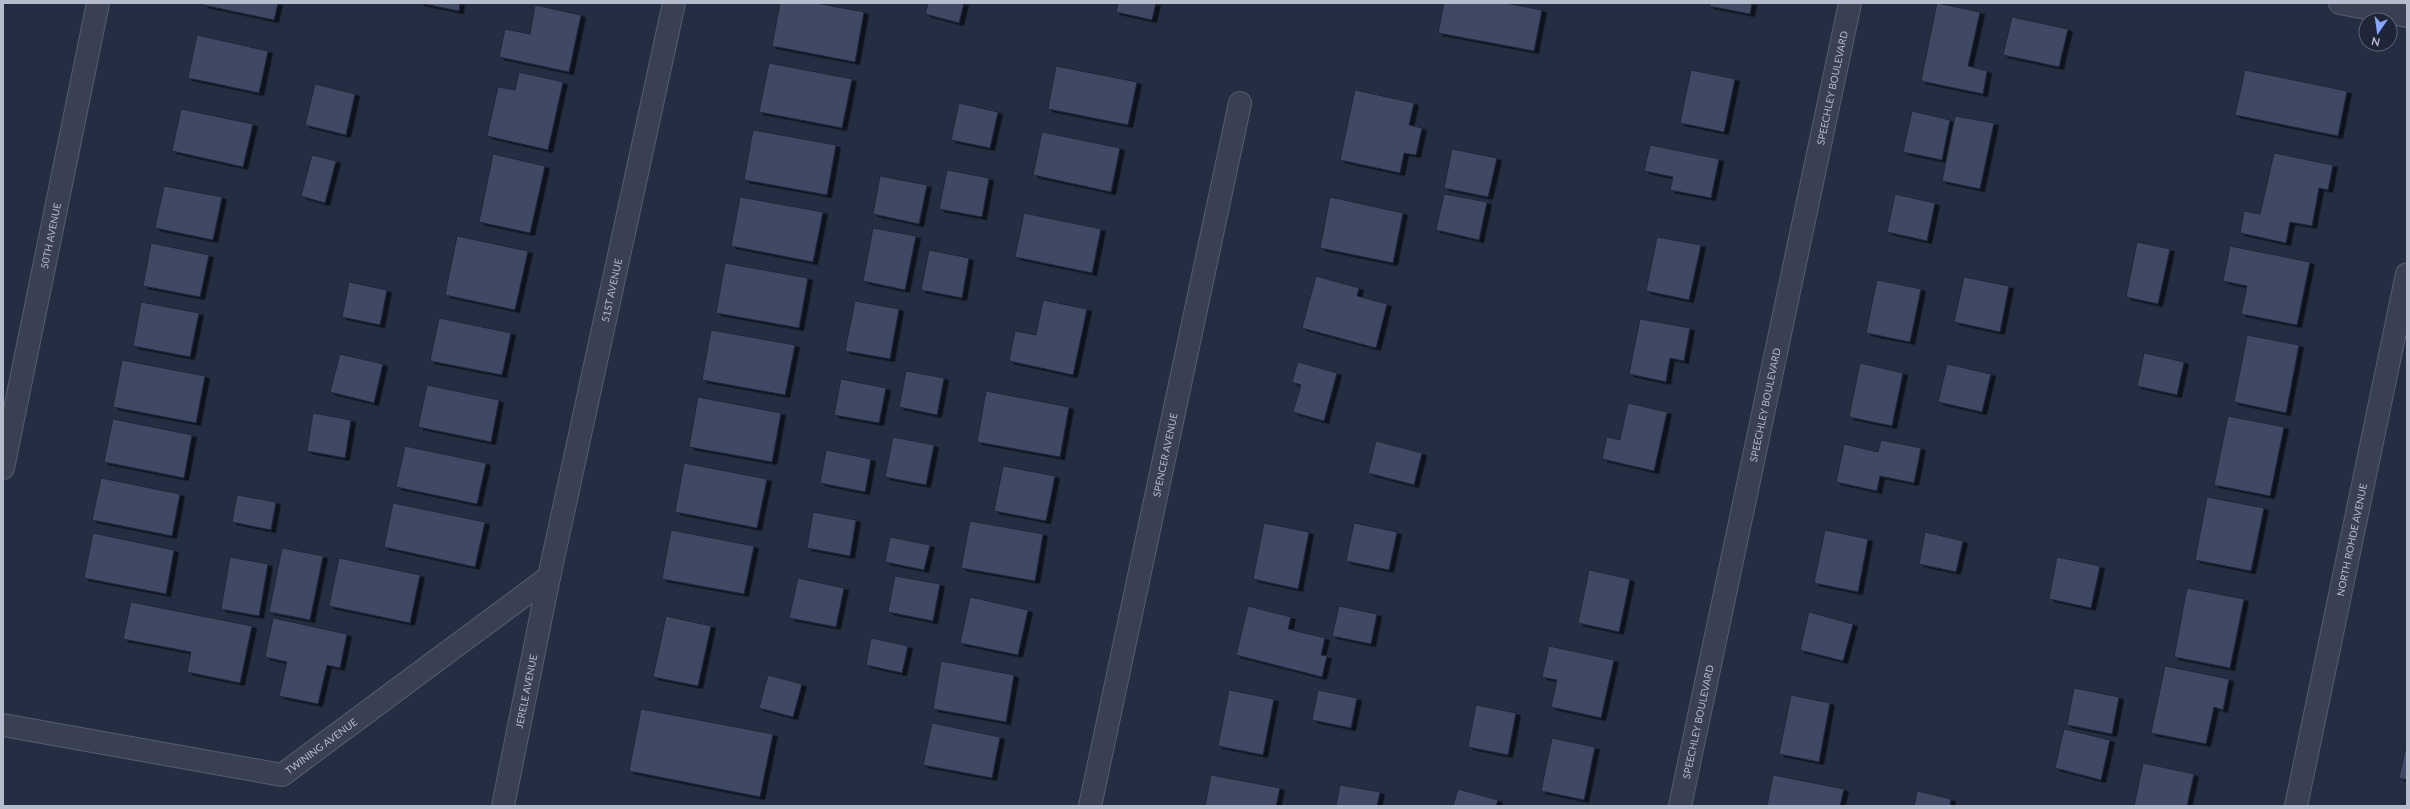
<svg xmlns="http://www.w3.org/2000/svg" width="2410" height="809" font-family="Lato,sans-serif">
<style>
.building{fill:#404a63;stroke:#1f2739;filter:url(#shadow)}
.lines{fill:none;stroke-linecap:round;stroke-linejoin:round}
.minor-casing{stroke:#565e6f;stroke-width:24}
.minor{stroke:#394052;stroke-width:22}
.labels{text-anchor:middle;dominant-baseline:central;stroke-width:3;stroke-linejoin:round;paint-order:stroke}
.street-label{font-size:10px;fill:#b5bccc;stroke:#1d2537}
</style>
<defs>
<filter id="shadow"><feDropShadow dx="4.5" dy="2.5" stdDeviation="0" flood-color="#0009"/></filter>
</defs>
<rect width="100%" height="100%" fill="#242e43"/>
<path class="building" d="M203,3H278L274,20L203,5Z
M419,3H460L459,11Z
M780,3H816L864,12L855,62L772,46Z
M928,3H964L959,23L925,14Z
M1118,3H1156L1152,20L1116,12Z
M1444,3H1506L1542,10L1534,51L1438,33Z
M1710,3H1752L1750,14L1709,6Z
M1937,3L1980,12L1968,66L1987,71L1983,94L1921,81Z
M535,5L581,15L569,72L499,57L505,29L530,34Z
M2012,17L2068,29L2059,67L2003,55Z
M197,35L268,51L259,93L188,78Z
M769,63L852,79L842,128L759,112Z
M1056,66L1137,82L1128,125L1048,109Z
M1691,70L1735,79L1724,132L1680,123Z
M2245,70L2347,91L2338,136L2235,115Z
M519,72L563,82L548,150L487,136L498,87L515,90Z
M315,84L355,94L346,135L305,125Z
M1355,90L1414,103L1409,125L1422,128L1416,155L1404,153L1400,173L1340,160Z
M959,103L998,112L990,148L951,140Z
M181,109L253,124L243,167L172,151Z
M1912,111L1950,120L1942,160L1903,152Z
M1955,116L1994,123L1980,189L1942,181Z
M753,130L836,145L827,195L744,180Z
M1042,132L1120,148L1111,192L1033,175Z
M1650,145L1719,159L1711,198L1670,190L1673,177L1644,171Z
M1452,149L1497,158L1488,197L1444,188Z
M2274,153L2333,165L2328,190L2319,188L2312,226L2290,222L2286,243L2240,233L2244,211L2260,214Z
M493,154L545,166L530,233L479,222Z
M312,155L336,161L325,203L301,196Z
M947,170L989,178L982,217L939,209Z
M880,176L927,185L919,224L873,214Z
M164,186L222,197L213,240L155,228Z
M1444,194L1487,202L1479,240L1436,230Z
M1895,194L1935,203L1927,241L1887,232Z
M740,197L823,212L813,262L731,246Z
M1330,197L1403,213L1393,263L1320,248Z
M1024,213L1101,229L1092,273L1015,257Z
M873,228L916,236L905,290L863,281Z
M457,236L528,251L515,310L445,295Z
M1657,237L1701,245L1689,300L1646,291Z
M2137,242L2170,249L2158,304L2126,297Z
M151,243L209,255L200,297L143,286Z
M2230,246L2310,262L2297,325L2241,314L2247,286L2223,281Z
M929,250L969,258L962,298L921,290Z
M725,263L808,278L799,328L716,313Z
M1316,276L1359,288L1357,296L1387,304L1376,348L1302,328Z
M1964,277L2009,286L2000,332L1954,322Z
M1877,280L1921,289L1910,342L1866,333Z
M349,282L387,290L380,325L342,317Z
M1043,300L1087,309L1073,375L1009,361L1015,331L1036,335Z
M855,301L899,309L890,359L845,351Z
M141,302L199,313L190,357L133,346Z
M439,318L511,333L502,375L430,361Z
M1640,319L1690,328L1684,361L1670,358L1666,382L1629,374Z
M711,330L795,345L785,395L702,380Z
M2247,335L2299,345L2286,413L2234,402Z
M2144,353L2184,362L2177,395L2137,386Z
M340,354L383,364L374,403L330,392Z
M122,360L205,376L196,423L113,407Z
M1298,362L1337,373L1324,421L1293,412L1301,385L1292,382Z
M1860,363L1903,373L1892,426L1849,417Z
M1947,364L1991,374L1982,412L1938,402Z
M906,371L944,378L937,415L899,407Z
M841,379L886,388L879,423L834,415Z
M427,385L499,400L491,442L418,427Z
M986,391L1069,407L1060,457L977,442Z
M698,397L781,413L772,462L689,447Z
M1628,403L1667,412L1654,471L1602,459L1607,437L1620,440Z
M313,413L351,420L345,458L307,451Z
M2228,416L2284,427L2270,496L2214,485Z
M113,419L192,435L184,478L104,462Z
M893,437L934,445L926,485L885,477Z
M1881,440L1921,448L1914,483L1880,476L1877,491L1836,482L1844,444L1878,452Z
M1376,441L1422,453L1414,485L1368,473Z
M405,446L486,463L477,504L396,487Z
M826,450L871,459L865,492L820,483Z
M684,463L767,479L757,528L675,512Z
M1003,466L1055,476L1046,521L994,511Z
M101,478L180,494L172,536L92,520Z
M237,495L276,502L271,530L232,522Z
M2207,497L2264,508L2251,571L2195,560Z
M393,503L485,522L475,567L384,547Z
M813,512L856,520L850,556L807,548Z
M970,521L1043,534L1035,581L961,568Z
M1264,523L1309,532L1298,589L1253,579Z
M1354,523L1397,532L1389,570L1346,561Z
M671,530L754,546L744,594L662,579Z
M1825,530L1868,539L1858,592L1814,583Z
M1925,532L1963,541L1956,572L1919,564Z
M93,533L174,550L166,594L84,578Z
M890,537L930,545L924,570L885,562Z
M282,548L323,556L310,620L269,612Z
M230,557L268,564L259,616L221,609Z
M2057,557L2100,566L2091,608L2049,599Z
M339,558L420,575L410,623L329,606Z
M1589,570L1630,579L1619,632L1578,623Z
M895,576L940,584L933,621L888,612Z
M798,578L844,588L836,627L789,618Z
M2187,588L2244,599L2230,668L2174,657Z
M970,597L1028,610L1018,655L960,643Z
M131,602L252,626L240,683L187,672L191,652L123,639Z
M1248,606L1291,617L1288,629L1325,638L1321,655L1327,656L1322,677L1236,655Z
M1339,606L1377,614L1371,644L1332,636Z
M1809,612L1853,624L1843,661L1800,650Z
M666,616L711,626L698,686L653,677Z
M273,618L347,634L340,668L327,665L318,704L279,696L287,662L265,657Z
M871,638L908,646L902,673L866,665Z
M1549,646L1614,660L1601,718L1551,707L1557,680L1542,677Z
M941,661L1014,675L1006,722L933,709Z
M2165,666L2229,679L2223,710L2214,707L2206,744L2151,733Z
M768,675L802,684L793,717L759,708Z
M2074,688L2119,697L2112,734L2067,725Z
M1229,690L1274,699L1263,755L1218,746Z
M1318,690L1357,698L1351,728L1312,720Z
M1791,695L1830,703L1819,762L1779,754Z
M1476,705L1516,713L1508,755L1468,747Z
M641,709L773,734L760,797L629,771Z
M932,723L1000,737L992,778L923,765Z
M2064,729L2110,740L2101,780L2055,768Z
M1552,738L1595,747L1584,800L1541,791Z
M2407,741V780L2399,778Z
M2143,763L2194,774L2187,806H2134Z
M1211,775L1280,788L1276,806H1205Z
M1773,775L1844,789L1840,806H1767Z
M1340,785L1380,792L1377,806H1336Z
M1458,789L1498,800L1496,806H1453Z
M1917,791L1951,799L1950,806H1914Z"/>
<g class="lines">
<g class="minor-casing">
<g id="minor">
<path d="M2340,3L2407,16"/>
<path id="s1" d="M3,468L98,3"/>
<path id="s2" d="M3,725L282,775L549,577"/>
<path id="s3" d="M503,806L549,577L674,3"/>
<path id="s4" d="M1090,806L1240,103"/>
<path id="s5" d="M1680,806L1850,3"/>
<path id="s6" d="M2296,806L2407,274"/>
</g>
</g>
<use href="#minor" class="minor"/>
</g>
<g class="labels">
<g class="street-label">
<text stroke="none"><textPath href="#s5" startOffset="734">SPEECHLEY BOULEVARD</textPath></text>
<text stroke="none"><textPath href="#s1" startOffset="237">50TH AVENUE</textPath></text>
<text stroke="none"><textPath href="#s3" startOffset="527">51ST AVENUE</textPath></text>
<text stroke="none"><textPath href="#s5" startOffset="410">SPEECHLEY BOULEVARD</textPath></text>
<text stroke="none"><textPath href="#s4" startOffset="359">SPENCER AVENUE</textPath></text>
<text stroke="none"><textPath href="#s6" startOffset="272">NORTH ROHDE AVENUE</textPath></text>
<text stroke="none"><textPath href="#s3" startOffset="117">JERELE AVENUE</textPath></text>
<text stroke="none"><textPath href="#s5" startOffset="86">SPEECHLEY BOULEVARD</textPath></text>
<text stroke="none"><textPath href="#s2" startOffset="332">TWINING AVENUE</textPath></text>
</g>
</g>
<rect width="2410" height="809" fill="none" stroke="#b5bccc" stroke-width="8"/>
<g transform="translate(2378 32) rotate(193)"><circle r="19" fill="#1d2537" stroke="#5a6173"/>
<path d="M0-3L7 15L0 10L-7 15Z" fill="#88a9ff"/>
<text y="-6" font-size="11" font-weight="bold" text-anchor="middle" fill="#b5bccc">N</text>
</g>
</svg>
